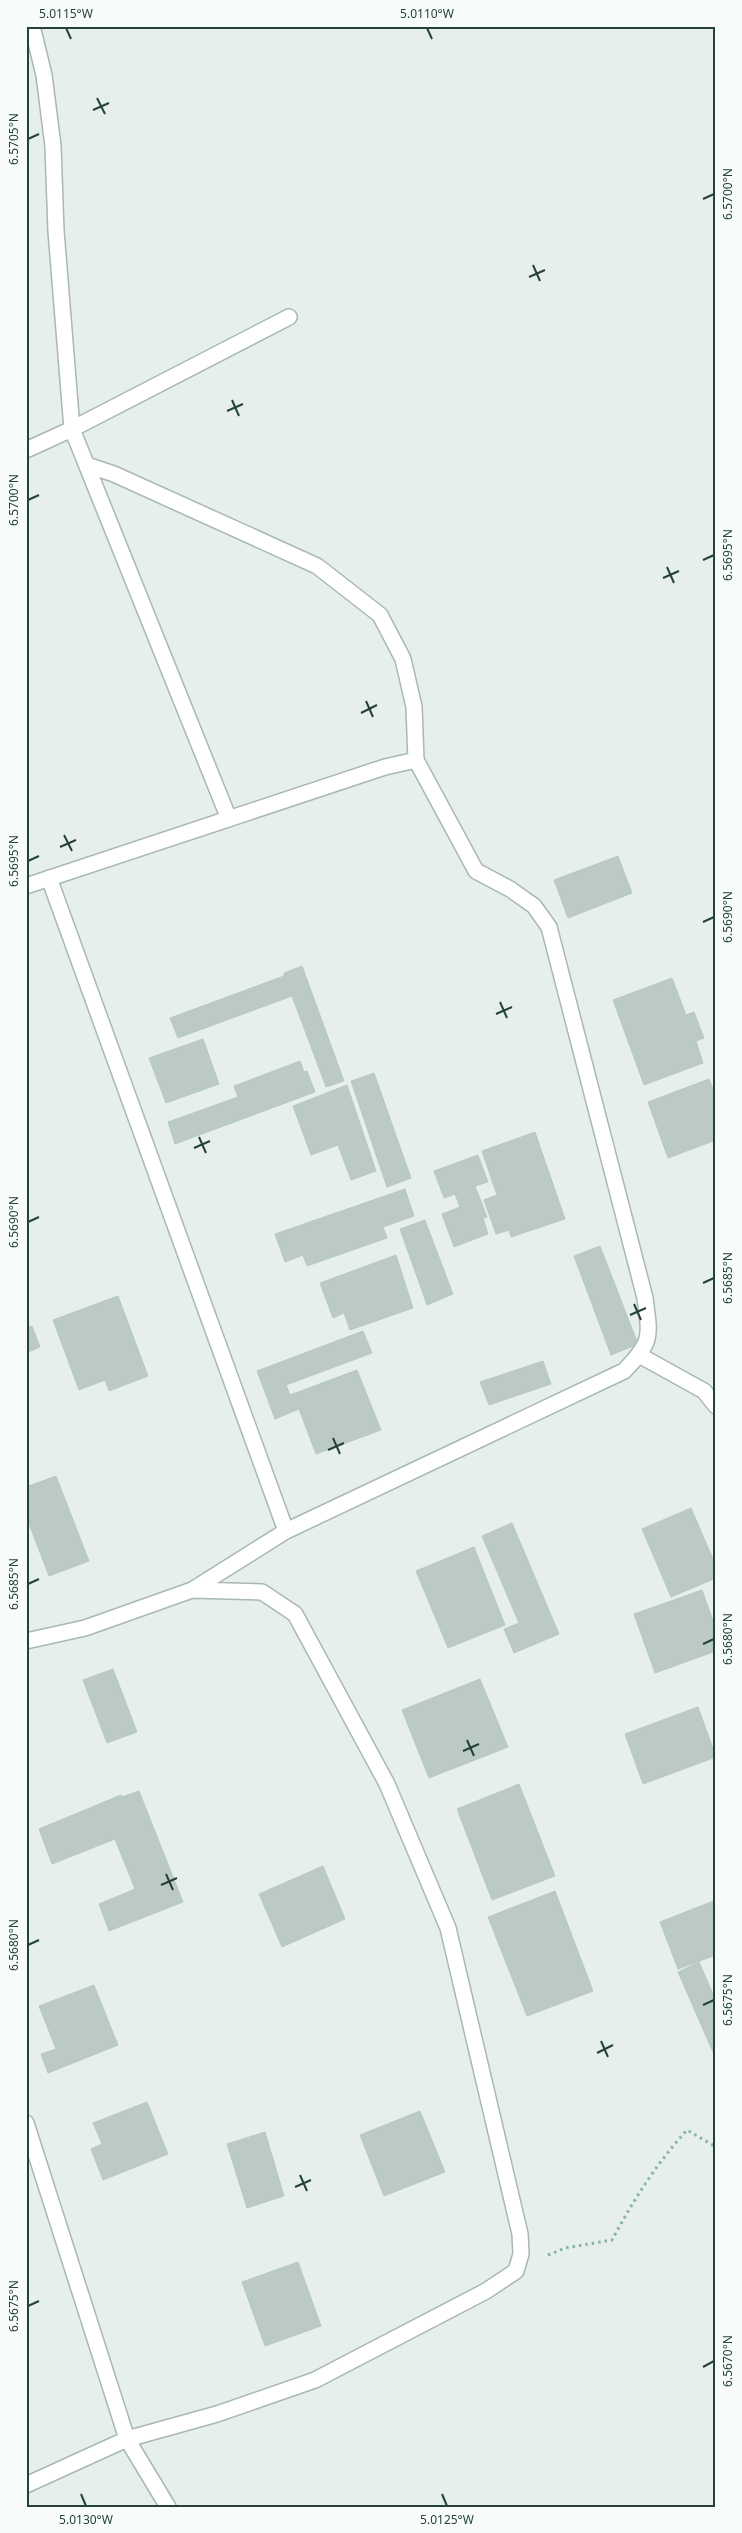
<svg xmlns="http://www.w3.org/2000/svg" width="742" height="2533" font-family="'Noto Sans',sans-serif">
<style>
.building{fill:#bbcac4;stroke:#b8c9c2}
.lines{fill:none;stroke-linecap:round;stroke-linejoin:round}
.street-casing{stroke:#a8b8b2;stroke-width:18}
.path{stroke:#86b3a5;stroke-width:3;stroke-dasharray:2.5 4;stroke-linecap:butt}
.street{stroke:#fff;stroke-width:15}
.ticks{fill:none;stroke:#24423a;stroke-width:2}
.neatline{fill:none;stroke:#24423a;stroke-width:2}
.ticks-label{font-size:12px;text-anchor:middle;fill:#24423a}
</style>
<rect width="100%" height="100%" fill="#e6efeb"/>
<path class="building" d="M618,856L632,893L568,918L554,880Z
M302,966L344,1081L326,1087L292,996L178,1038L170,1018L284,976V973Z
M672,978L686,1015L694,1012L704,1038L696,1041L703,1063L644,1085L613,1000Z
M203,1039L219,1084L166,1103L149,1058Z
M300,1061L304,1072L307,1071L315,1092L175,1144L168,1122L238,1097L234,1086Z
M374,1073L411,1178L387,1187L351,1081Z
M709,1079L716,1097V1140L668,1158L648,1102Z
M347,1085L376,1171L351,1180L338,1145L311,1155L293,1106Z
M535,1132L565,1219L511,1237L509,1230L496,1234L484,1200L497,1195L482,1151Z
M478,1155L488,1182L475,1186L487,1217L483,1218L488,1234L454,1247L442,1214L460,1207L455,1194L444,1198L434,1171Z
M405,1189L414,1216L383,1227L387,1238L307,1266L303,1255L285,1262L275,1234Z
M425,1220L453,1294L427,1305L400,1229Z
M600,1246L638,1344L611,1355L574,1256Z
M396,1255L413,1308L350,1330L344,1313L333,1318L320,1283Z
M118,1296L148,1376L109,1391L105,1380L79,1390L53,1320Z
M32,1326L40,1347L26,1353V1328Z
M363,1331L372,1353L286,1385L290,1395L357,1370L381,1430L316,1454L299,1409L275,1419L257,1371Z
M543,1361L551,1384L489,1405L480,1382Z
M56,1476L89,1561L49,1576L26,1516V1487Z
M691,1508L716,1566V1578L671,1597L642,1529Z
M512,1523L559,1634L514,1653L504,1629L519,1623L482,1536Z
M474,1547L505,1625L448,1648L416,1571Z
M702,1590L716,1629V1651L655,1673L634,1614Z
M113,1669L137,1732L107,1743L83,1680Z
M480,1679L508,1747L429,1778L402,1710Z
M698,1707L716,1757L643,1784L625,1734Z
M519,1784L555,1876L492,1900L457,1809Z
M139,1791L183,1902L109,1931L99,1904L135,1889L115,1839L52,1864L39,1829L121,1795L122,1797Z
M323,1866L345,1919L282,1947L259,1894Z
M555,1891L593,1991L527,2016L488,1917Z
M716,1900V1955L678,1969L660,1922Z
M699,1962L716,2001V2059L678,1972Z
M94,1985L118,2045L48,2073L41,2054L56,2049L39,2006Z
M147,2102L168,2154L103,2180L91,2149L102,2144L93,2123Z
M420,2111L445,2172L384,2196L360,2135Z
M265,2132L284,2196L247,2208L227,2144Z
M298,2262L321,2326L265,2346L242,2282Z"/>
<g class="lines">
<g class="street-casing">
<path id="street" d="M32,26L44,75L53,146L56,231L72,429L229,819
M26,450L72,429L289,317
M87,465L114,474L317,566L380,615L403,659L414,707L416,760
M49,878L286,1531
M26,886L385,767L416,760L476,871L510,889L534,906L549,927L645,1298C650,1337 653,1341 624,1371L286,1531L192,1590L85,1628L26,1641
M639,1355L704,1391L716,1406
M26,2123L127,2439L26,2485
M168,2507L127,2439L217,2414L315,2380L486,2291L516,2271L521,2254L520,2234L448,1928L387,1784L295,1614L262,1592L192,1590"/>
</g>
<path class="path" d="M548,2255L565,2248L612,2240C633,2201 656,2164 687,2130L716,2147"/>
<use href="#street" class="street"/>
</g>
<path class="ticks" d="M66,28L71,39M427,28L432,39M97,98L105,114M93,110L109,103M28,139L39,134M703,199L714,194M533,265L540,281M529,277L545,270M232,400L239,416M227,411L243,404M28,500L39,495M703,560L714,555M667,567L674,583M663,578L679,571M366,701L373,717M361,713L377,705M64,835L72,851M60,847L76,840M28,861L39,856M703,922L714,917M500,1002L507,1018M496,1014L512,1007M199,1137L206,1153M194,1148L210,1141M28,1222L39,1217M703,1283L714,1278M634,1304L641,1320M630,1315L646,1308M333,1438L340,1454M328,1450L344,1443M28,1584L39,1579M703,1644L714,1639M467,1740L474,1756M463,1751L479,1744M166,1874L173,1890M161,1885L177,1878M28,1945L39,1940M703,2005L714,2000M601,2041L608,2057M597,2053L613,2045M300,2175L307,2191M295,2187L311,2180M28,2306L39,2301M703,2367L714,2361M81,2494L86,2506M442,2494L447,2506"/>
<rect width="742" height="2533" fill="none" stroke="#f7fbf9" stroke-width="55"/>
<rect x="28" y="28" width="686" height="2478" class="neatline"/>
<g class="ticks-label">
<text x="66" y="18">5.0115°W</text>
<text x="427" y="18">5.0110°W</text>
<text transform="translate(14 139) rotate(-90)" y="4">6.5705°N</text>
<text transform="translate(728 194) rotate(-90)" y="4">6.5700°N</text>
<text transform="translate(14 500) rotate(-90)" y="4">6.5700°N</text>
<text transform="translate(728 555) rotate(-90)" y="4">6.5695°N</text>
<text transform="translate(14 861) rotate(-90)" y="4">6.5695°N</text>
<text transform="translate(728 917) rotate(-90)" y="4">6.5690°N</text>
<text transform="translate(14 1222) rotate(-90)" y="4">6.5690°N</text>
<text transform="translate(728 1278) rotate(-90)" y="4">6.5685°N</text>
<text transform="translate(14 1584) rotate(-90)" y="4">6.5685°N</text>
<text transform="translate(728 1639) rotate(-90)" y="4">6.5680°N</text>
<text transform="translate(14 1945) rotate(-90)" y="4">6.5680°N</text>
<text transform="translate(728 2000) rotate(-90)" y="4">6.5675°N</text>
<text transform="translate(14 2306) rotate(-90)" y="4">6.5675°N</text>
<text transform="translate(728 2361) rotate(-90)" y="4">6.5670°N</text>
<text x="86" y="2524">5.0130°W</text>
<text x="447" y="2524">5.0125°W</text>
</g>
</svg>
